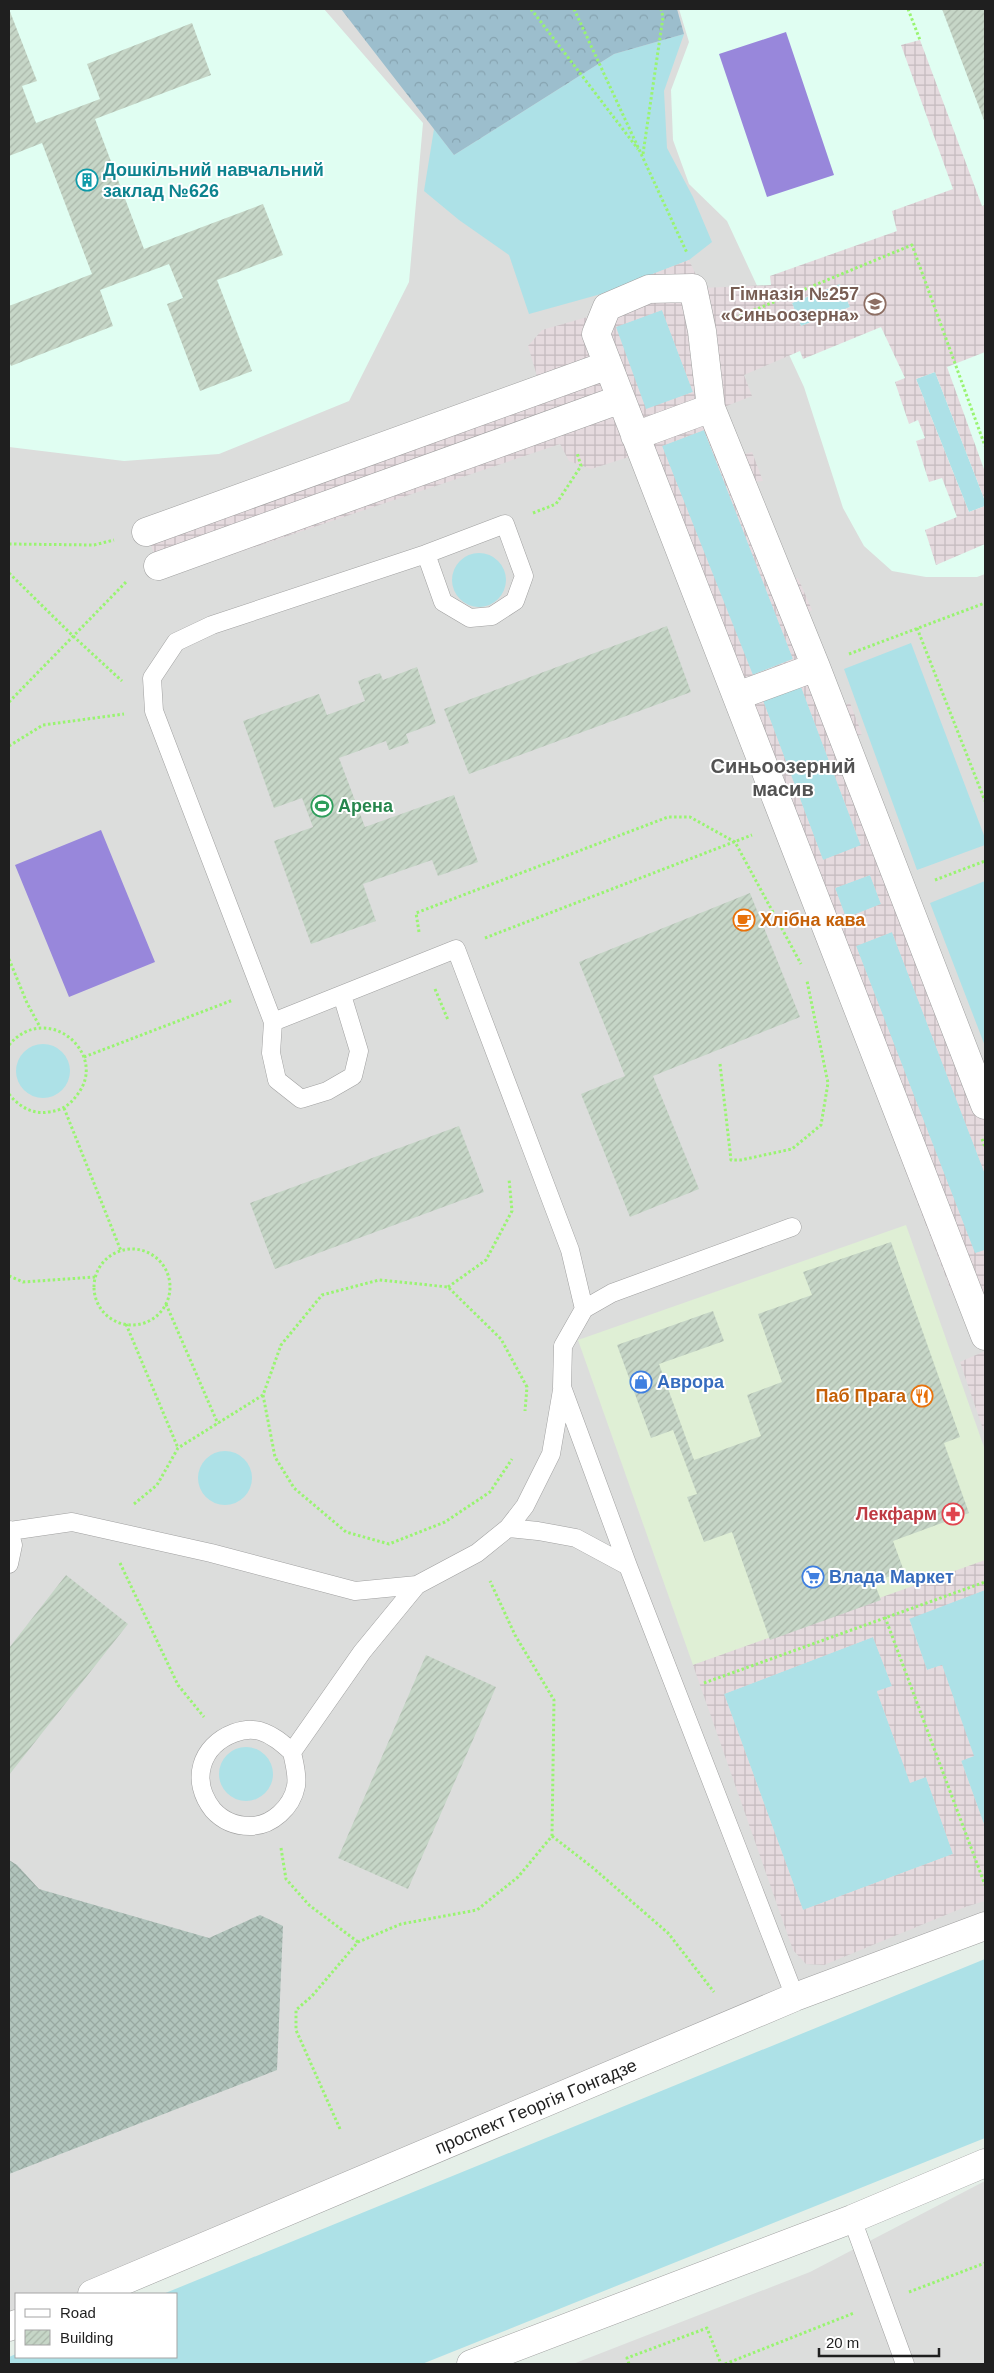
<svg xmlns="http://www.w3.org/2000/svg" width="994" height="2373" font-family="Arial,sans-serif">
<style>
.residential{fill:#dcdddc}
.commercial{fill:#dfefd5}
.education{fill:#e0fef2}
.construction{fill:url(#construction-cross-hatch)}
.grass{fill:#ade1e7}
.forest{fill:url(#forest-crowns)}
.pitch{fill:#9887db}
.plaza{fill:url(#plaza-grid);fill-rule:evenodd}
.building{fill:url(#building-hatch)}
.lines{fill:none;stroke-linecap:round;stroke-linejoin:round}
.service-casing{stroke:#a0a0a0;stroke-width:19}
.pedestrian-casing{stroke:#a0a0a0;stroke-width:29}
.tertiary-casing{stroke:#a0a0a0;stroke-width:29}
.path{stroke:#99f471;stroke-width:3;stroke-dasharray:2.5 2.5;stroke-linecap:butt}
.service{stroke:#fff;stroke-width:18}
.pedestrian{stroke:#fff;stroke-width:28}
.tertiary{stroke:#fff;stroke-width:28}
.labels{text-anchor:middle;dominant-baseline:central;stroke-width:4;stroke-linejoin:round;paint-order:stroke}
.culture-label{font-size:18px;font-weight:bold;fill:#0d838f;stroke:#fff;text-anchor:start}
.education-label{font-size:18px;font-weight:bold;fill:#785e54;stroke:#fff;text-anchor:end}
.leisure-label{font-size:18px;font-weight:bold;fill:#27864d;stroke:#fff;text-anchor:start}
.food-label{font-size:18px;font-weight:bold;fill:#c56008;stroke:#fff;text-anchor:start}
.shop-label{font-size:18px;font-weight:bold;fill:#366cbe;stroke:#fff;text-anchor:start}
.health-label{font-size:18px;font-weight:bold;fill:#be3a42;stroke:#fff;text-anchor:end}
.street-label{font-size:18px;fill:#1f1f1f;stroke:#fff}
.quarter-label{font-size:20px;font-weight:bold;fill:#525252;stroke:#fff}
</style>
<defs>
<pattern id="construction-cross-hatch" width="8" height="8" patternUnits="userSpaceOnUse" patternTransform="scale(1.25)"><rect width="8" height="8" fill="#b1c4bc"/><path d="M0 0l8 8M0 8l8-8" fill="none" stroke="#98a8a1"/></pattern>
<pattern id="forest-crowns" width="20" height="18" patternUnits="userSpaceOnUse" patternTransform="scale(1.25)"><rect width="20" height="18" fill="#9cbecd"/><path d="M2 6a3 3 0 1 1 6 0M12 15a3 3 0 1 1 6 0" fill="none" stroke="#86a3b0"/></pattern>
<pattern id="plaza-grid" width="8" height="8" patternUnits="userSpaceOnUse" patternTransform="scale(1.25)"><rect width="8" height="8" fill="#e5dade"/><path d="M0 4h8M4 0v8" fill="none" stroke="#c4bbbe"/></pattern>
<pattern id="building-hatch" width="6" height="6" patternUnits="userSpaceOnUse" patternTransform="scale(1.25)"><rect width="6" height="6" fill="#c6d6c7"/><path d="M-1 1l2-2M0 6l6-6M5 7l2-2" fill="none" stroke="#aab7aa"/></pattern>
</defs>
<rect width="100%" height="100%" fill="#e5efe8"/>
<path class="residential" d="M9,9H985V1917L894,1944L795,1997L92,2294H16V2324L9,2327Z
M985,2181V2364H573L810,2272Z"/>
<path class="commercial" d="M906,1225L985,1450V1563L693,1665L578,1340Z"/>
<path class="education" d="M9,9H324L423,123L409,282L349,401L219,454L124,461L9,447Z
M679,9H985V574L977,577H926L892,571L864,546L843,508L804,387L727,221L689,184L673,140L671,90L689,42Z"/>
<path class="construction" d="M9,1860L17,1865L39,1889L209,1938L260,1915L283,1926L277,2070L9,2174Z"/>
<path class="grass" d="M684,34L664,91L667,148L693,197L712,242L689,260L601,294L529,314L509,255L459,220L424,191L434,129L454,155L614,54Z
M840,284L850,307L801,326L792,303Z
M662,310L693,392L646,410L615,327Z
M935,372L985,501V506L969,512L916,379Z
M704,430L793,659L752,675L662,446Z
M452 580a27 27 0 1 1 54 0a27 27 0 1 1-54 0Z
M911,643L985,838V845L917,870L844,669Z
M800,684L861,846L823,860L762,698Z
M870,875L881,904L846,918L835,888Z
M985,881V1046L930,903Z
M892,932L985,1174V1250L975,1254L856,946Z
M16 1071a27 27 0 1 1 54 0a27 27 0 1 1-54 0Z
M198 1478a27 27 0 1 1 54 0a27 27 0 1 1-54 0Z
M985,1590V1827L961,1760L973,1756L942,1665L927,1670L909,1618Z
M873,1637L892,1686L877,1692L910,1782L926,1777L953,1854L803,1910L724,1694Z
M219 1774a27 27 0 1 1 54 0a27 27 0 1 1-54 0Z
M985,1959V2138L422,2364H9V2357L16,2354V2357H176V2294H163Z"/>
<path class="forest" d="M341,9H677L684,34L614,54L454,155Z"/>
<path class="pitch" d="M786,32L834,175L767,197L719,54Z
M101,830L155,962L69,997L15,865Z"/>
<path class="plaza" d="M920,40L982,206L985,205V352L947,367L985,472V501L935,372L916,379L969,512L985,506V544L936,565L925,530L957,517L942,478L929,482L916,441L925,438L918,420L909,424L895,382L905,378L881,327L803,359L800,351L744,375L752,396L724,407L742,455L752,452L763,481L754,482L790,581L798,578L812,610L804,615L840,707L850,703L862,734L852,738L985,1086V1174L892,932L856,946L975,1253L985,1250V1336L966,1287L952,1293L632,456L591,469L569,461L560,444L163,578L146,532L537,376L528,346L542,330L591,316L601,294L689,260L702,288L771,285L770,276L897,231L892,211L953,189L901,45ZM840,284L850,307L801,326L792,303ZM662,310L693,392L646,409L616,327ZM704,430L793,659L753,675L662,446ZM800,684L861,845L823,860L762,698ZM870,875L881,904L846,918L835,888Z
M985,1351V1435L960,1362Z
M985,1560V1590L909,1619L927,1670L942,1665L974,1756L961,1761L985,1827V1901L965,1907L824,1965L806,1964L793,1950L693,1665ZM873,1637L892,1686L877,1691L910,1783L926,1777L953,1854L803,1910L724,1694Z"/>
<path class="building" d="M9,9L37,81L22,86L36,123L100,99L87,64L192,23L211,75L95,119L144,249L263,204L283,255L217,280L252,371L200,391L167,304L183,298L169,264L100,290L113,326L11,366L9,361V306L92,274L42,143L9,156Z
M942,9H985V123Z
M667,626L691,692L469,774L444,709Z
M417,667L436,723L406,734L409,743L389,750L386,741L339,758L365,827L454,795L478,862L438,876L432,860L363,884L376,921L311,944L274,841L313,827L302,798L274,808L243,721L319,694L327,715L365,701L358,681L380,673L383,680Z
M750,893L800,1017L653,1076L699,1189L630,1217L581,1094L625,1076L579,962Z
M459,1126L484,1192L275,1269L250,1203Z
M891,1242L960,1437L944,1443L969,1513L893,1541L904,1571L874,1582L881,1600L770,1640L732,1532L704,1542L687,1497L697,1494L673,1430L651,1438L617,1345L713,1311L724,1341L659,1364L694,1460L761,1436L747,1395L782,1382L758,1314L812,1295L803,1272Z
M66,1575L128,1624L9,1775V1648Z
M426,1655L496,1687L408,1889L338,1858Z"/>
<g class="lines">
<g class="service-casing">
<path id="service" d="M426,554L443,602L470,618L492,616L515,601L524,576L505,524L426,554L212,625L176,642L152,678L154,711L273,1022L456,949L570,1250L584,1309
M273,1022L271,1053L277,1080L301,1099L327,1091L353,1076L359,1051L342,995
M792,1227L612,1293L584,1309L563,1346L562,1387L628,1566L795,1997
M508,1528L538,1531L576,1538L628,1566
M9,1530L13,1545L9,1564
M10,1531L72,1522L211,1553L355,1591L417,1585L477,1553L508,1528L525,1506L551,1454L562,1390
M292,1752C282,1743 273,1735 260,1731C252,1729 242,1730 234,1733C200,1746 190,1781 213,1810C223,1821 236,1826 250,1826C272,1826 292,1807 296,1786C298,1775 294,1763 292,1752L362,1652L417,1585
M852,2219L905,2364"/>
</g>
<g class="pedestrian-casing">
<path id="pedestrian" d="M635,436L711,408
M146,532L608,365
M158,566L621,399
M737,696L816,667
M985,1105L816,667L711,408L702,331L693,288L649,289L607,307L596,334L985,1336"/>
</g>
<g class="tertiary-casing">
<g id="tertiary">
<path id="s1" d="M92,2294L795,1997L985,1926"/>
<path d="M9,2327L16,2324"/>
<path d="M471,2364L852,2219L985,2163"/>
</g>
</g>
<path class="path" d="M531,9L638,149
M574,9L687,253
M908,9L920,40
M643,154L663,17L661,9
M735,318L912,245L985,446
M533,513L556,504L581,466L577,453
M9,544L94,545L114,540
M9,573L73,636L122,681
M917,628L985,801
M849,654L985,603
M9,702L127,581
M9,746L43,725L124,714
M935,880L985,861
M419,932L416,913L668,817H690L735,842L801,964
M485,938L752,835
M9,959L27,1003L40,1027
M435,989L448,1020
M9,1045C47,1000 110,1054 77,1095C70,1105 61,1111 48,1112C33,1115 18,1106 9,1094
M84,1057L233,1000
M720,1064L731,1160H741L792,1149L821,1125L828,1083L807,981
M64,1108L121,1251
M982,1139L985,1147
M94 1287a38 38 0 1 1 76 0a38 38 0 1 1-76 0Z
M9,1276L23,1282L95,1277
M448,1287L486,1260L512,1211L509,1179
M166,1304L218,1424
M126,1324L178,1448
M263,1395L275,1457L294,1488L346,1532L389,1544L445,1522L490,1492L512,1459
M134,1504L157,1485L178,1448L263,1395L281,1345L322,1295L379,1280L448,1287L501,1339L527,1387L525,1411
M120,1563L178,1685L204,1717
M885,1617L985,1885
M704,1683L985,1582
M552,1836L592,1867L668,1933L714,1992
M281,1848L286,1879L309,1905L358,1942
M340,2129L296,2030V2010L312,1996L358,1942L401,1924L477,1910L518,1877L552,1836L554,1700L515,1635L490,1581
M909,2292L985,2263
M629,2364L627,2358L707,2328L721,2364
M725,2364L854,2313"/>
<use href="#service" class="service"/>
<use href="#pedestrian" class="pedestrian"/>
<use href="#tertiary" class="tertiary"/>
</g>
<defs>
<g id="building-ring" transform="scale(1.125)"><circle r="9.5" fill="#fff" stroke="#0f9aa8" stroke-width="1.5"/><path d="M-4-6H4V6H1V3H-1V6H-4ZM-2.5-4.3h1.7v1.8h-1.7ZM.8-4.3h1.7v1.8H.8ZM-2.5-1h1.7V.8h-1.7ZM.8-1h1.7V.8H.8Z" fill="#0f9aa8"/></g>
<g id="school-ring" transform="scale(1.125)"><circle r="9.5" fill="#fff" stroke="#8d6e63" stroke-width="1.5"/><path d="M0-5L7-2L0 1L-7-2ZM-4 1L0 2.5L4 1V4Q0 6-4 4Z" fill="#8d6e63"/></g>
<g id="stadium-ring" transform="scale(1.125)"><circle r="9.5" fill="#fff" stroke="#2e9e5b" stroke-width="1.5"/><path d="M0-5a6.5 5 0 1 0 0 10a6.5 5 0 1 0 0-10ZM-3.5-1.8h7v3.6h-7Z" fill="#2e9e5b"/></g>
<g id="cafe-ring" transform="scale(1.125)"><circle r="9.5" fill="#fff" stroke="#e8710a" stroke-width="1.5"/><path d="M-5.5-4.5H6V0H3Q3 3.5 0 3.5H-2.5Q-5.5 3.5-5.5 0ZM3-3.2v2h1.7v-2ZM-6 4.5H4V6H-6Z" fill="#e8710a"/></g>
<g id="shop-ring" transform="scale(1.125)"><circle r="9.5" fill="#fff" stroke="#3f7fe0" stroke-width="1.5"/><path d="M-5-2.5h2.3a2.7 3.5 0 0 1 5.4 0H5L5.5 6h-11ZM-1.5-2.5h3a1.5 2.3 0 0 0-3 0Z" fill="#3f7fe0"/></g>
<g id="restaurant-ring" transform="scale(1.125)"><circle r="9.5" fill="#fff" stroke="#e8710a" stroke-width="1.5"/><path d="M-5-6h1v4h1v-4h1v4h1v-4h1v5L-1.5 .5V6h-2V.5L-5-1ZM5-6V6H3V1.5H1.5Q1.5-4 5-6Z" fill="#e8710a"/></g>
<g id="pharmacy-ring" transform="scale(1.125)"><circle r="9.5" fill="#fff" stroke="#e0444e" stroke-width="1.5"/><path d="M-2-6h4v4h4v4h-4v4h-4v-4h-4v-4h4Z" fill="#e0444e"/></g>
<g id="supermarket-ring" transform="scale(1.125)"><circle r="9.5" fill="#fff" stroke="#3f7fe0" stroke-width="1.5"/><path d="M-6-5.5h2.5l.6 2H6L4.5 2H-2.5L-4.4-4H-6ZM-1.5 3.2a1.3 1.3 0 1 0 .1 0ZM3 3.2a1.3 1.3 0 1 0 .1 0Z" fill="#3f7fe0"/></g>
</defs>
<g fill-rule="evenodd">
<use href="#building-ring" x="87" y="180"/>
<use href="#school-ring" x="875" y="304"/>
<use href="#stadium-ring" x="322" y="806"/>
<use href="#cafe-ring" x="744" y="920"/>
<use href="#shop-ring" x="641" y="1382"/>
<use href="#restaurant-ring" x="922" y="1396"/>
<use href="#pharmacy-ring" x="953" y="1514"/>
<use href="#supermarket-ring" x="813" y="1577"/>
</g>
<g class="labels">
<g class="culture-label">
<text x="103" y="170">Дошкільний навчальний<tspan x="103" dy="21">заклад №626</tspan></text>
</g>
<g class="education-label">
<text x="859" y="294">Гімназія №257<tspan x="859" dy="21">«Синьоозерна»</tspan></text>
</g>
<g class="leisure-label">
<text x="338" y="806">Арена</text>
</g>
<g class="food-label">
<text x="760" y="920">Хлібна кава</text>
<text x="906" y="1396" text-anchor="end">Паб Прага</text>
</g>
<g class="shop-label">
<text x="657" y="1382">Аврора</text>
<text x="829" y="1577">Влада Маркет</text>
</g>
<g class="health-label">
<text x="937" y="1514">Лекфарм</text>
</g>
<g class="street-label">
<text stroke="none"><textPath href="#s1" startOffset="482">проспект Георгія Гонгадзе</textPath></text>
</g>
<g class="quarter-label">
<text x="783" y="766">Синьоозерний<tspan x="783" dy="23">масив</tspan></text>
</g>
</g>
<rect width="994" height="2373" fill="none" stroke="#1f1f1f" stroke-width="20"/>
<rect x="15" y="2293" width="162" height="65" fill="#ffffff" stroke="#a5a5a5"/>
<rect x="25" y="2309" width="25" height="8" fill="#ffffff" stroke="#a5a5a5"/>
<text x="60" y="2318" font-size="15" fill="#1f1f1f">Road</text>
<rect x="25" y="2330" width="25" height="15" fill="url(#building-hatch)" stroke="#a5a5a5"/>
<text x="60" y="2343" font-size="15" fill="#1f1f1f">Building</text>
<path d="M819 2348v8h120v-8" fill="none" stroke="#1f1f1f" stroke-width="2.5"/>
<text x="826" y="2348" font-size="15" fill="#1f1f1f" stroke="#ffffff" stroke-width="4" paint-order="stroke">20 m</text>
</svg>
